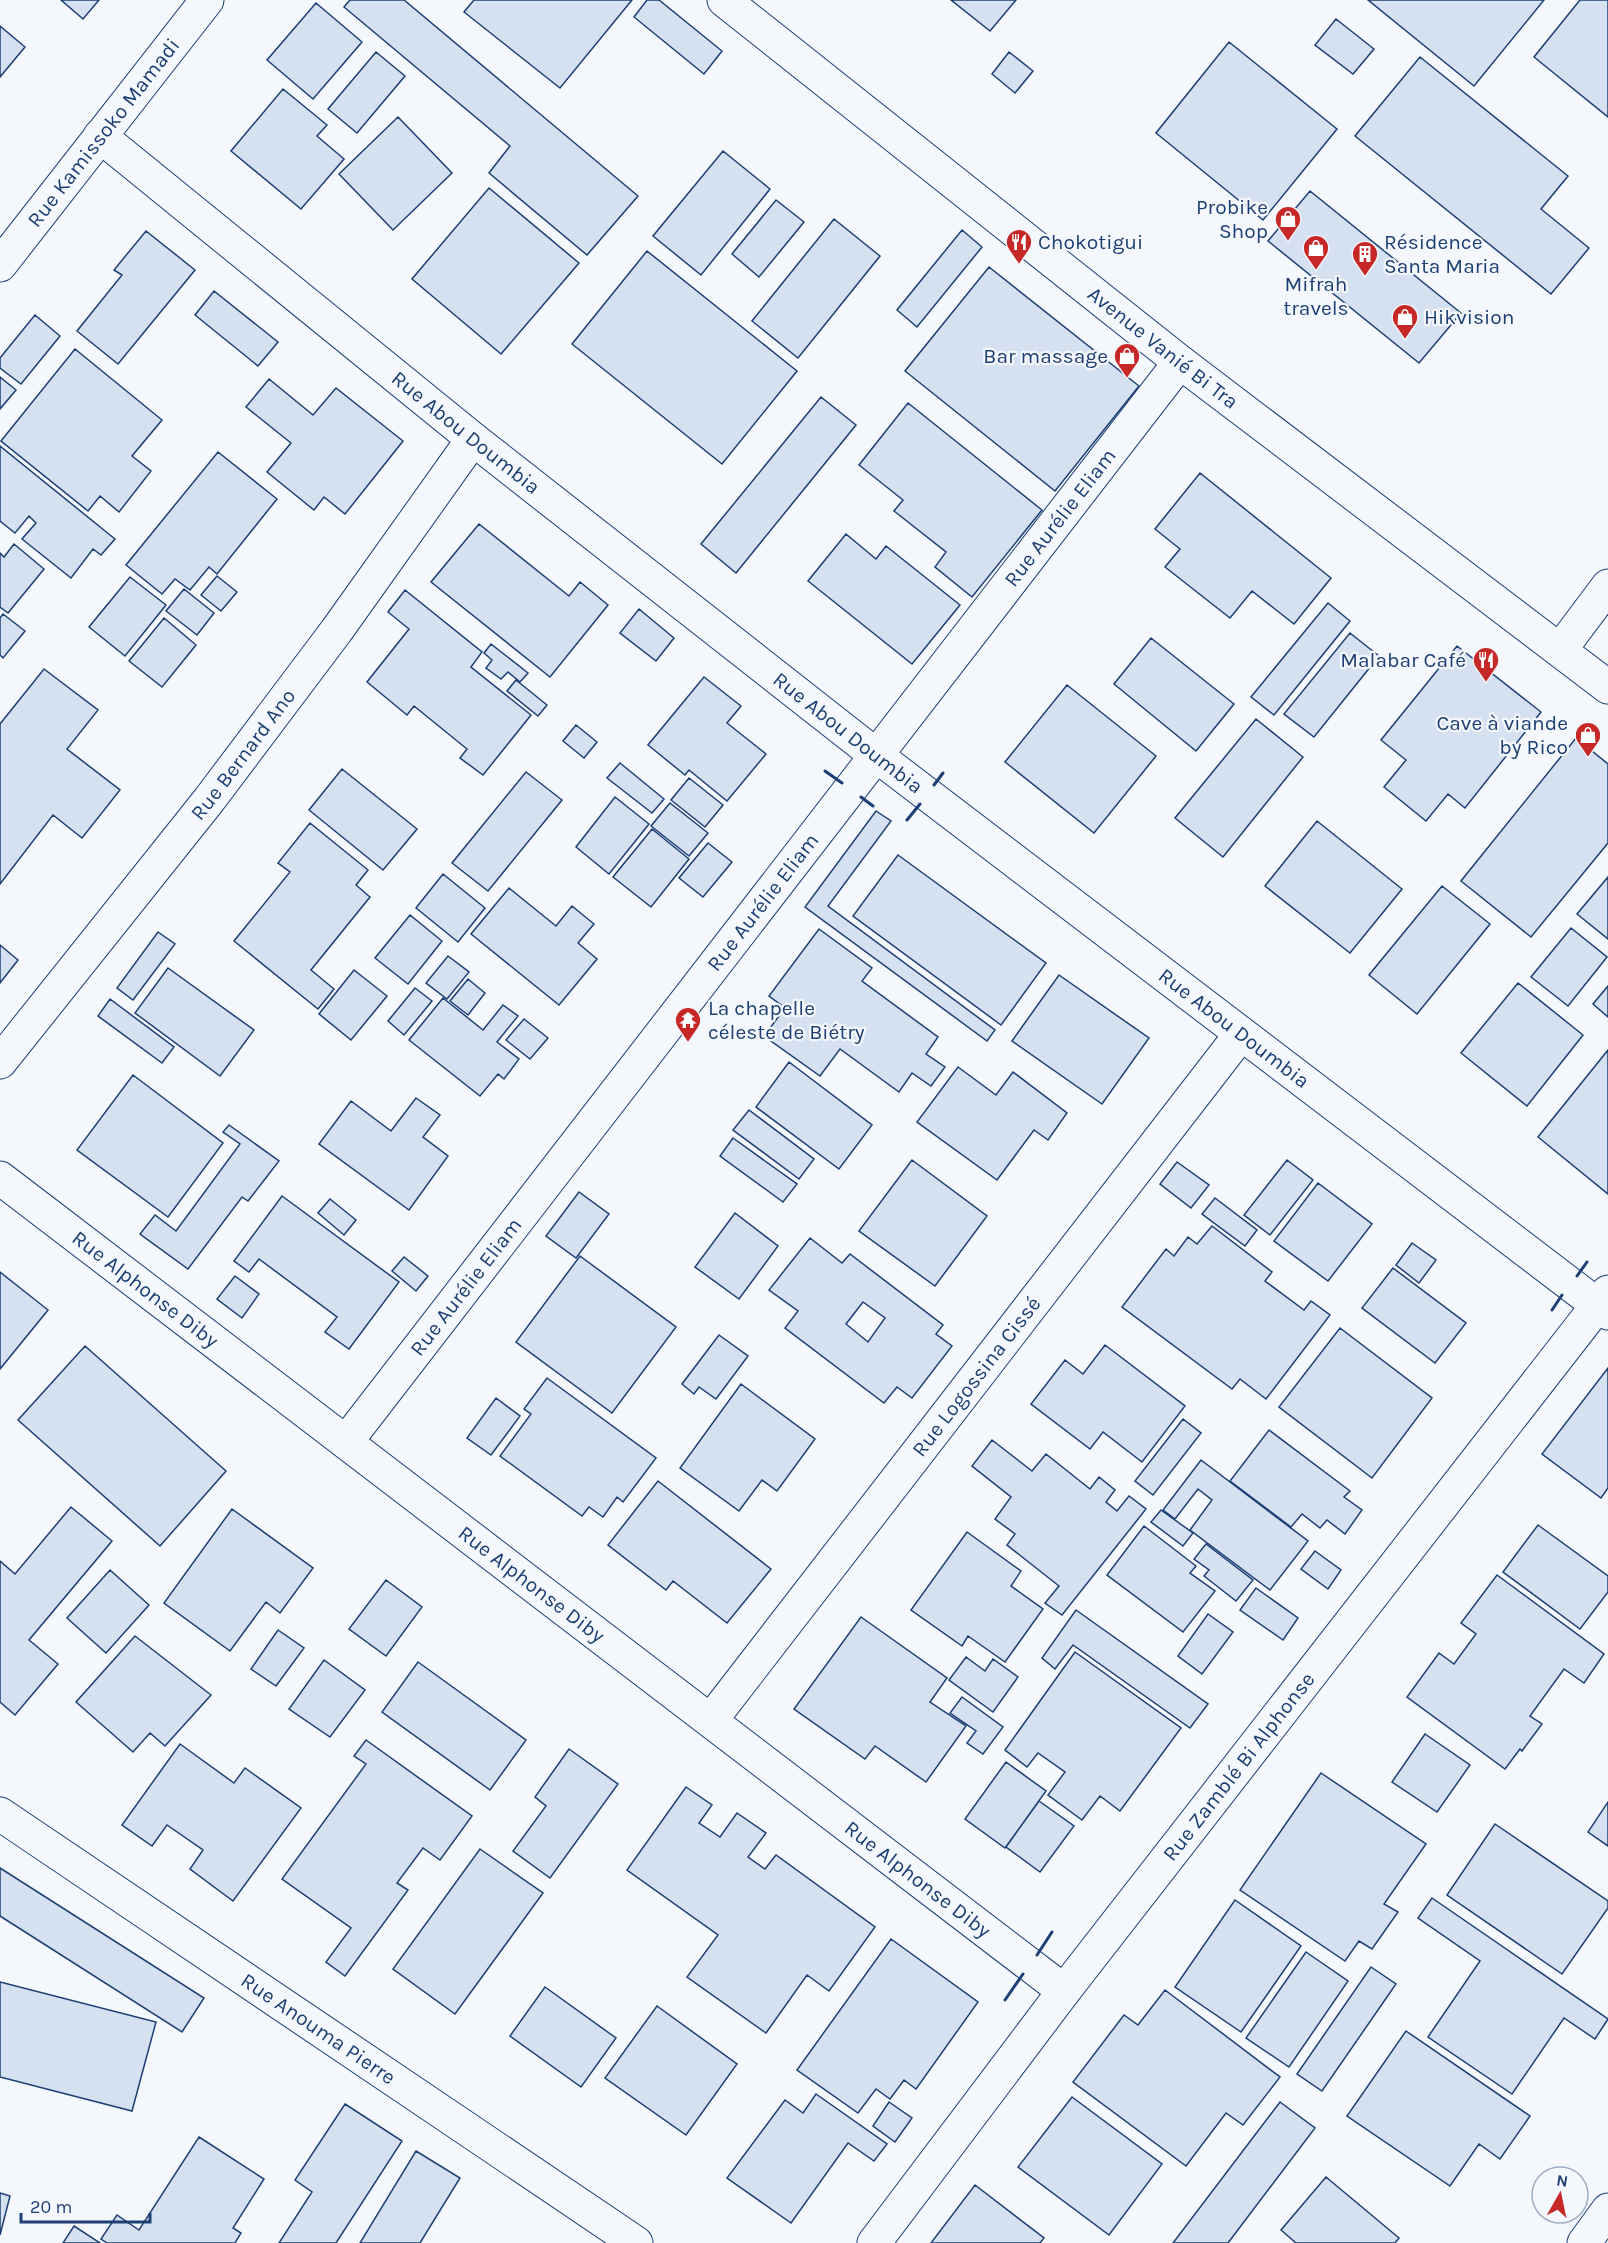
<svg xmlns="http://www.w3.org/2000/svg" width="1608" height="2243" font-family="Karla,sans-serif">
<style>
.building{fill:#d5e0f0;stroke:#1d3f73;stroke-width:1.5;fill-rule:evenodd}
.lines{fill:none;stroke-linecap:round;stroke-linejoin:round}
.street-casing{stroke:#1d3f73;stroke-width:35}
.secondary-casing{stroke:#1d3f73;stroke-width:35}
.street{stroke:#f4f7fb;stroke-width:33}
.secondary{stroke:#f4f7fb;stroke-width:33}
.wall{stroke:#1d3f73;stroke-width:3}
.labels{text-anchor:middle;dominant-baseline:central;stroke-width:4.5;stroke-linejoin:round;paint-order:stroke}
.street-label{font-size:21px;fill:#1d3f73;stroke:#f4f7fb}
.poi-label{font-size:21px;fill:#1d3f73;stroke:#f4f7fb;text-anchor:end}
</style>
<rect width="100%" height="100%" fill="#f4f7fb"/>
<path class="building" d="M61,0H99L83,19Z
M350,0H404L638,196L587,255L489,173L510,146L344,7Z
M474,0H632L560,88L464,12Z
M647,0H659L722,51L704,74L634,17Z
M951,0H1016L990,31Z
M1368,0H1544L1474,86Z
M1580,0H1608V117L1534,57Z
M316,3L362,42L313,99L267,60Z
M1336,19L1374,49L1353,74L1315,45Z
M0,26L25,47L0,77Z
M1229,42L1337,129L1263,220L1156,133Z
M376,52L405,76L357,133L328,109Z
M1009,52L1033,71L1015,93L992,74Z
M1420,57L1568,176L1541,209L1589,248L1551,294L1355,136Z
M283,89L327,125L317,136L344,159L301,209L231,151Z
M398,117L452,173L393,230L339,174Z
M723,151L770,189L701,275L653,236Z
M489,188L579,263L501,354L412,279Z
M1310,191L1461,313L1419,363L1268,241Z
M776,200L804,222L759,277L732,254Z
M834,219L880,256L798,358L752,321Z
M962,230L982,247L917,327L897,310Z
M146,231L195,270L118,364L77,331L122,275L114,270Z
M647,251L797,371L722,464L572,344Z
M989,267L1139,386L1055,491L905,371Z
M214,291L278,342L258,366L195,315Z
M35,315L60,336L21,384L0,368V358Z
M75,349L162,420L132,456L151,471L119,512L100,496L88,511L1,441Z
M0,377L16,390L0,409Z
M269,379L313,415L336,388L403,441L345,514L324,497L314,510L267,472L291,443L246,407Z
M821,397L856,425L736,573L701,544Z
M908,403L1042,510L972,597L935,567L946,552L894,511L903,500L859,465Z
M0,446L115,539L101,555L93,549L71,578L22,539L36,523L29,516L15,533L0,521Z
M218,452L277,499L217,574L209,567L190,590L175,579L162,594L126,565Z
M1200,473L1331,578L1294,624L1252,591L1230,618L1165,567L1180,549L1155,529Z
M479,524L569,596L580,582L608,605L550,677L431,582Z
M846,534L876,559L886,546L960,605L912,664L808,581Z
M14,544L44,569L8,613L0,607V553L4,557Z
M217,576L237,592L221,611L201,595Z
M130,577L166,605L125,656L89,627Z
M184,589L214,613L197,635L166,611Z
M405,590L482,652L471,667L531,715L483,775L460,758L467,749L414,706L407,715L367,682L409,629L388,612Z
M1328,603L1350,621L1274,715L1251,697Z
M639,609L674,638L656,661L620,633Z
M3,614L25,631L3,658L0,655V618Z
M164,618L196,645L162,687L129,661Z
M1350,633L1379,656L1314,737L1284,714Z
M1151,638L1234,704L1196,751L1114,684Z
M491,644L528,673L520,682L508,672L501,679L486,668L492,660L484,653Z
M1457,646L1541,712L1465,808L1448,794L1426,821L1384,787L1406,760L1381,740Z
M44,669L98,710L67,749L120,790L82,838L53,815L0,884V724Z
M704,677L741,706L727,723L766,754L727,801L689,770L685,775L648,745Z
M516,680L547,705L538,716L507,691Z
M1067,685L1156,756L1094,833L1005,762Z
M1256,719L1303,757L1223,857L1175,818Z
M576,725L597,742L584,758L563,741Z
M1576,738L1608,764V843L1531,937L1461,881Z
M620,763L664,799L652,813L607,778Z
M342,769L417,829L383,870L309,810Z
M526,772L562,800L488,891L452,863Z
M689,778L723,805L705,827L671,800Z
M615,797L649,824L609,874L576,847Z
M670,803L708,833L689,856L651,826Z
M876,811L891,821L828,906L995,1030L987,1041L805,907Z
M1317,821L1402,889L1350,953L1265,886Z
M310,823L368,870L356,885L370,897L311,970L334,989L318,1009L234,941L290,872L278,863Z
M652,829L689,859L651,907L613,877Z
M708,843L732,862L703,897L679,878Z
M898,855L1046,963L1001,1025L853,916Z
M443,874L485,908L458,942L416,908Z
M1608,877V939L1577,914Z
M1442,886L1490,924L1417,1014L1369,975Z
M509,888L556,926L572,906L594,924L578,943L597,959L559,1005L471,934Z
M410,915L442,941L408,984L375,958Z
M1571,928L1607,957L1568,1006L1531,977Z
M819,929L872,968L862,981L938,1037L926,1054L945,1067L931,1086L912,1073L899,1092L840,1049L820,1076L764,1036L785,1008L769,996Z
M158,932L175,944L133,1000L117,988Z
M0,945L18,960L0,983Z
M448,956L469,972L447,999L426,983Z
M168,968L254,1030L220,1076L135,1013Z
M354,970L387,996L351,1040L319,1014Z
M1059,975L1149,1038L1102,1104L1012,1041Z
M468,979L485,993L468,1015L450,1001Z
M1518,983L1583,1035L1527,1106L1461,1053Z
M1608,986V1017L1593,1004Z
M415,988L432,1001L404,1035L388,1021Z
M443,998L483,1030L503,1005L518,1016L497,1042L519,1059L504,1079L498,1074L480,1096L409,1040Z
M110,999L174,1047L162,1063L98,1016Z
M524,1019L548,1038L530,1059L506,1040Z
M1608,1050V1194L1538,1137Z
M789,1062L872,1125L839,1169L756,1107Z
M958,1067L996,1095L1013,1072L1067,1113L1048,1140L1034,1130L997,1180L917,1122Z
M133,1075L223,1143L168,1217L77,1150Z
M416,1098L440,1115L423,1137L448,1156L409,1210L319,1144L351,1101L391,1131Z
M749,1110L814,1159L799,1179L733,1130Z
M229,1125L279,1161L248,1201L242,1197L188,1269L140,1234L155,1215L176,1231L240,1144L223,1132Z
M733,1138L797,1184L783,1202L720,1156Z
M912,1160L987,1216L935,1286L859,1231Z
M1287,1160L1313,1180L1270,1235L1244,1215Z
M1177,1162L1209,1185L1191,1208L1160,1184Z
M1318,1183L1372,1224L1328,1281L1274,1241Z
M579,1192L609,1214L576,1258L546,1236Z
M282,1196L399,1282L349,1349L325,1332L337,1317L259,1259L249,1272L234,1261Z
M1215,1198L1257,1230L1245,1246L1202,1214Z
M330,1199L356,1220L344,1235L318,1213Z
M735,1213L778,1246L739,1299L695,1267Z
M1212,1226L1272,1272L1265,1281L1304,1310L1311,1301L1330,1315L1266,1399L1240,1379L1232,1389L1122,1307L1166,1249L1174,1256L1188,1237L1197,1244Z
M810,1238L842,1263L850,1254L943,1325L936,1334L952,1346L912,1398L897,1387L884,1403L785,1328L798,1311L769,1290ZM863,1302L885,1318L868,1342L846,1324Z
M1412,1243L1436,1260L1419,1283L1396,1265Z
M580,1256L676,1327L612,1413L516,1342Z
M404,1257L428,1276L416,1291L392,1271Z
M1393,1268L1466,1323L1435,1363L1362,1308Z
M0,1272L48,1310L0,1369Z
M235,1276L259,1294L242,1318L217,1299Z
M1340,1328L1432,1398L1372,1478L1279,1407Z
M719,1335L748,1356L716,1399L699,1387L694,1394L682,1384Z
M1105,1345L1185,1406L1142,1462L1103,1432L1090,1449L1031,1404L1065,1360L1083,1374Z
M85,1346L226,1471L160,1546L18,1420Z
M1608,1368V1488L1601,1498L1542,1454Z
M547,1378L656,1458L623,1502L617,1497L603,1517L589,1507L582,1516L500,1456L531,1414L524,1409Z
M741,1384L815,1439L777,1491L762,1480L739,1511L680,1468Z
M496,1398L520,1416L491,1455L467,1438Z
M1183,1419L1201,1433L1153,1495L1135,1481Z
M1269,1430L1350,1491L1344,1497L1362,1510L1345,1534L1327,1520L1320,1528L1302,1514L1291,1527L1230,1481Z
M992,1440L1032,1471L1046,1454L1090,1489L1099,1477L1115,1490L1106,1502L1117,1511L1129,1496L1146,1509L1062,1615L1045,1603L1059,1586L1007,1545L1015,1534L995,1519L1011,1497L972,1466Z
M1201,1460L1308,1541L1270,1590L1190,1530L1212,1500L1198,1489L1175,1519L1163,1510Z
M658,1481L771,1569L727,1623L673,1581L666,1590L608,1545Z
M71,1507L112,1541L29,1640L58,1664L15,1715L0,1702V1561L15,1574Z
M232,1509L313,1568L280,1613L266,1602L230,1651L164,1603Z
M1161,1510L1193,1533L1183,1546L1151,1522Z
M1538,1525L1608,1576V1592L1580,1629L1503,1572Z
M1144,1526L1196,1566L1190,1573L1215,1591L1183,1632L1107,1575Z
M967,1532L1021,1571L1011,1586L1043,1609L1005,1662L968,1636L962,1646L911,1610Z
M1206,1544L1253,1580L1236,1601L1204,1576L1209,1570L1194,1559Z
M1315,1551L1341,1570L1328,1589L1301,1569Z
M110,1570L149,1605L106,1653L67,1618Z
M1497,1575L1604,1654L1584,1683L1564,1669L1530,1716L1542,1724L1522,1751L1520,1749L1505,1769L1407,1697L1439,1653L1454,1664L1476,1634L1461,1623Z
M386,1580L422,1607L386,1656L349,1629Z
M1256,1588L1298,1618L1283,1640L1240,1610Z
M1076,1610L1208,1704L1190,1728L1073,1645L1055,1669L1042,1658Z
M1208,1614L1233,1632L1202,1674L1178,1656Z
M861,1617L947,1678L930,1702L966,1726L926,1782L875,1746L865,1759L794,1709Z
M278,1630L304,1648L276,1686L251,1669Z
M135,1636L211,1695L165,1746L150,1733L133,1752L76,1702Z
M1075,1652L1181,1728L1120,1811L1100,1796L1082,1820L1048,1795L1065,1772L1038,1753L1027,1767L1005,1750Z
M966,1657L985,1671L993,1659L1018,1677L993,1712L949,1680Z
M324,1660L365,1690L330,1737L289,1709Z
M418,1662L526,1740L490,1790L382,1712Z
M962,1697L1003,1727L983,1754L967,1743L976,1731L950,1713Z
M1425,1734L1470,1765L1437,1812L1392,1782Z
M366,1740L472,1816L440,1860L423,1848L397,1883L408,1890L345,1976L326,1962L351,1928L282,1879L366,1764L354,1756Z
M180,1744L234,1783L245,1768L301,1808L233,1901L190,1869L203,1850L167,1825L152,1846L122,1825Z
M569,1749L618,1784L550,1878L513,1851L546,1806L535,1797Z
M1006,1762L1046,1791L1005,1848L965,1819Z
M1321,1773L1426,1844L1384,1904L1398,1912L1372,1949L1359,1941L1345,1961L1240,1890Z
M686,1787L712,1805L699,1823L720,1837L737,1813L766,1833L748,1857L765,1869L776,1855L875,1927L829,1991L807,1975L766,2033L687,1977L718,1935L627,1870Z
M1039,1801L1074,1826L1040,1872L1006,1847Z
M1608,1802V1846L1588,1832Z
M1495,1824L1608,1901V1908L1562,1974L1447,1895Z
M480,1849L543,1893L455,2014L393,1969Z
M0,1868L204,1998L182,2032L0,1916Z
M1432,1898L1608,2019L1595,2039L1564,2018L1512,2094L1428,2037L1480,1961L1418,1918Z
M1235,1900L1301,1946L1241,2032L1175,1987Z
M891,1939L978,2002L916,2089L904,2080L890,2099L876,2089L858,2113L797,2070Z
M1306,1952L1348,1981L1289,2067L1246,2038Z
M1371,1967L1396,1984L1322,2091L1297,2074Z
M0,1982L156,2022L132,2111L0,2077Z
M545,1987L616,2038L581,2087L510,2036Z
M1165,1990L1280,2077L1243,2125L1226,2113L1186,2166L1073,2082L1124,2015L1138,2025Z
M657,2006L737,2064L686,2135L605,2078Z
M1406,2031L1530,2116L1500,2159L1479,2144L1450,2186L1347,2116Z
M816,2094L887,2144L874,2161L848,2143L791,2223L727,2178L785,2100L803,2113Z
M1072,2097L1162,2164L1109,2235L1018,2167Z
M889,2102L912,2118L895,2142L873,2126Z
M1280,2102L1315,2128L1228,2243H1173Z
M345,2104L402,2141L336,2243H279L312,2192L295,2180Z
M199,2137L264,2179L233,2228L241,2233L235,2243H107L101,2239L117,2215L139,2230Z
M416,2151L460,2178L420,2243H360Z
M1326,2177L1399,2238L1395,2243H1296L1281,2230Z
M975,2185L1044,2238L1040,2243H931Z
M0,2193L10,2196L0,2235Z
M74,2226L100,2243H63Z"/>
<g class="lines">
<g class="street-casing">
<g id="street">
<path id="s1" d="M100,136L473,439L877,756L1608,1313"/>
<path id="s2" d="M0,265L207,0"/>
<path d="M1560,650L1608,586"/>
<path id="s3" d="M0,1062L209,800L337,630L473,439"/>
<path id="s4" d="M0,1178L1064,1991"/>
<path id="s5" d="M346,1442L1180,362"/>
<path id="s6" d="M711,1720L1241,1034"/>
<path id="s7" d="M0,1814L636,2243"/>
<path id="s8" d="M874,2243L1064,1991L1608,1292"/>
<path d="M1584,2243L1608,2210"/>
</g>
</g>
<g class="secondary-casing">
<g id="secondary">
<path id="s9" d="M724,0L1180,362L1608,687"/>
</g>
</g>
<use href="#street" class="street"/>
<use href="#secondary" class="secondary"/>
<path class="wall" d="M825,771L842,783
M934,785L943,773
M861,797L873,806
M907,820L920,804
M1577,1276L1587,1262
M1552,1310L1562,1295
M1037,1955L1052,1932
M1005,2000L1023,1974"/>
</g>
<defs>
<g id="shop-pin" transform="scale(1.35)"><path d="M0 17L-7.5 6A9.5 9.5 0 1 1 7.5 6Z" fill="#c62828" stroke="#f4f7fb"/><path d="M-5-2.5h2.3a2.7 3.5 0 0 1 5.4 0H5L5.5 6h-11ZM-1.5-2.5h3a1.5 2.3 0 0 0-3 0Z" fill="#fff"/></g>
<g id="restaurant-pin" transform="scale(1.35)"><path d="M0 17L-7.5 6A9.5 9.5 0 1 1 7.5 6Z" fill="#c62828" stroke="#f4f7fb"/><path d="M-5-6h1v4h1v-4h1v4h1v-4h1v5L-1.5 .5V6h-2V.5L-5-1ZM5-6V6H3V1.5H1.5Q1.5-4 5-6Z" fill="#fff"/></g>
<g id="building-pin" transform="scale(1.35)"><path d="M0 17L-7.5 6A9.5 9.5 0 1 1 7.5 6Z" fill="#c62828" stroke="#f4f7fb"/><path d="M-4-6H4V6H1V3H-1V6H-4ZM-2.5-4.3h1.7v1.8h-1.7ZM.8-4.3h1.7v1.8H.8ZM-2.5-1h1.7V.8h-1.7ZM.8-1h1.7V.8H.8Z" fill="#fff"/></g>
<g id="temple-pin" transform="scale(1.35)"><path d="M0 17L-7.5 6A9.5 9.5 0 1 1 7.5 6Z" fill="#c62828" stroke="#f4f7fb"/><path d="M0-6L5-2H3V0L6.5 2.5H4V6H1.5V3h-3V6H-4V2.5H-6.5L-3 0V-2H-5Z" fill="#fff"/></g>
</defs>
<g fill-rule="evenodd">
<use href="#shop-pin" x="1288" y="219"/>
<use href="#restaurant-pin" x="1019" y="242"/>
<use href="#shop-pin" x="1316" y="248"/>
<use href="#building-pin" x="1365" y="254"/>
<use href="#shop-pin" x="1405" y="317"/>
<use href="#shop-pin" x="1127" y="356"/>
<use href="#restaurant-pin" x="1486" y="660"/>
<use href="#shop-pin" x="1588" y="735"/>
<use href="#temple-pin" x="688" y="1020"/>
</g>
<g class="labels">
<g class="street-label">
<text stroke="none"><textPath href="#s2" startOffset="168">Rue Kamissoko Mamadi</textPath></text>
<text stroke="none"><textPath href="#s9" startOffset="560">Avenue Vanié Bi Tra</textPath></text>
<text stroke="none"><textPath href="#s1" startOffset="471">Rue Abou Doumbia</textPath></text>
<text stroke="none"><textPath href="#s5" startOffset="1168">Rue Aurélie Eliam</textPath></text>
<text stroke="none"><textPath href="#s1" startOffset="957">Rue Abou Doumbia</textPath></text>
<text stroke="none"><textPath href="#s3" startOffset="392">Rue Bernard Ano</textPath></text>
<text stroke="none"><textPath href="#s5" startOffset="682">Rue Aurélie Eliam</textPath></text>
<text stroke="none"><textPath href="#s1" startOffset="1443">Rue Abou Doumbia</textPath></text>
<text stroke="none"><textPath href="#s5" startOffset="196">Rue Aurélie Eliam</textPath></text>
<text stroke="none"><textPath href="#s4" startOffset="183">Rue Alphonse Diby</textPath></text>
<text stroke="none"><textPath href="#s6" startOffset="434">Rue Logossina Cissé</textPath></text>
<text stroke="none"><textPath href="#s4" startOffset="669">Rue Alphonse Diby</textPath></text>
<text stroke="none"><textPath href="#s8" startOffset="600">Rue Zamblé Bi Alphonse</textPath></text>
<text stroke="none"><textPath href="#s4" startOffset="1155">Rue Alphonse Diby</textPath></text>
<text stroke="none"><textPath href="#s7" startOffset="384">Rue Anouma Pierre</textPath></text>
</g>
<g class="poi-label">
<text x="1268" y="207">Probike<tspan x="1268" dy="24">Shop</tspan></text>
<text x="1038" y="242" text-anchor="start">Chokotigui</text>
<text x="1384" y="242" text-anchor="start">Résidence<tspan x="1384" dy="24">Santa Maria</tspan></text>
<text x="1316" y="284" text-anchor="middle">Mifrah<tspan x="1316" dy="24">travels</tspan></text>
<text x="1424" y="317" text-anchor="start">Hikvision</text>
<text x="1108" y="356">Bar massage</text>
<text x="1466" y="660">Malabar Café</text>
<text x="1568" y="723">Cave à viande<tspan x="1568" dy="24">by Rico</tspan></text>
<text x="708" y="1008" text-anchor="start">La chapelle<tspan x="708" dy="24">céleste de Biétry</tspan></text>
</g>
</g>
<g transform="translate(1560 2195) rotate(9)"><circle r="28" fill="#f4f7fb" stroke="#9eadc5" stroke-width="1.5"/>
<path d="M0-4.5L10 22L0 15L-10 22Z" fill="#c62828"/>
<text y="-9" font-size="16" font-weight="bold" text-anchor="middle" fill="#1d3f73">N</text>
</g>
<path d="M21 2213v9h129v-9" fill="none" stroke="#1d3f73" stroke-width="3"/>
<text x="30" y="2213" font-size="18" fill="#1d3f73" stroke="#f4f7fb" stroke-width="4.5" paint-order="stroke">20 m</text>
</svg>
